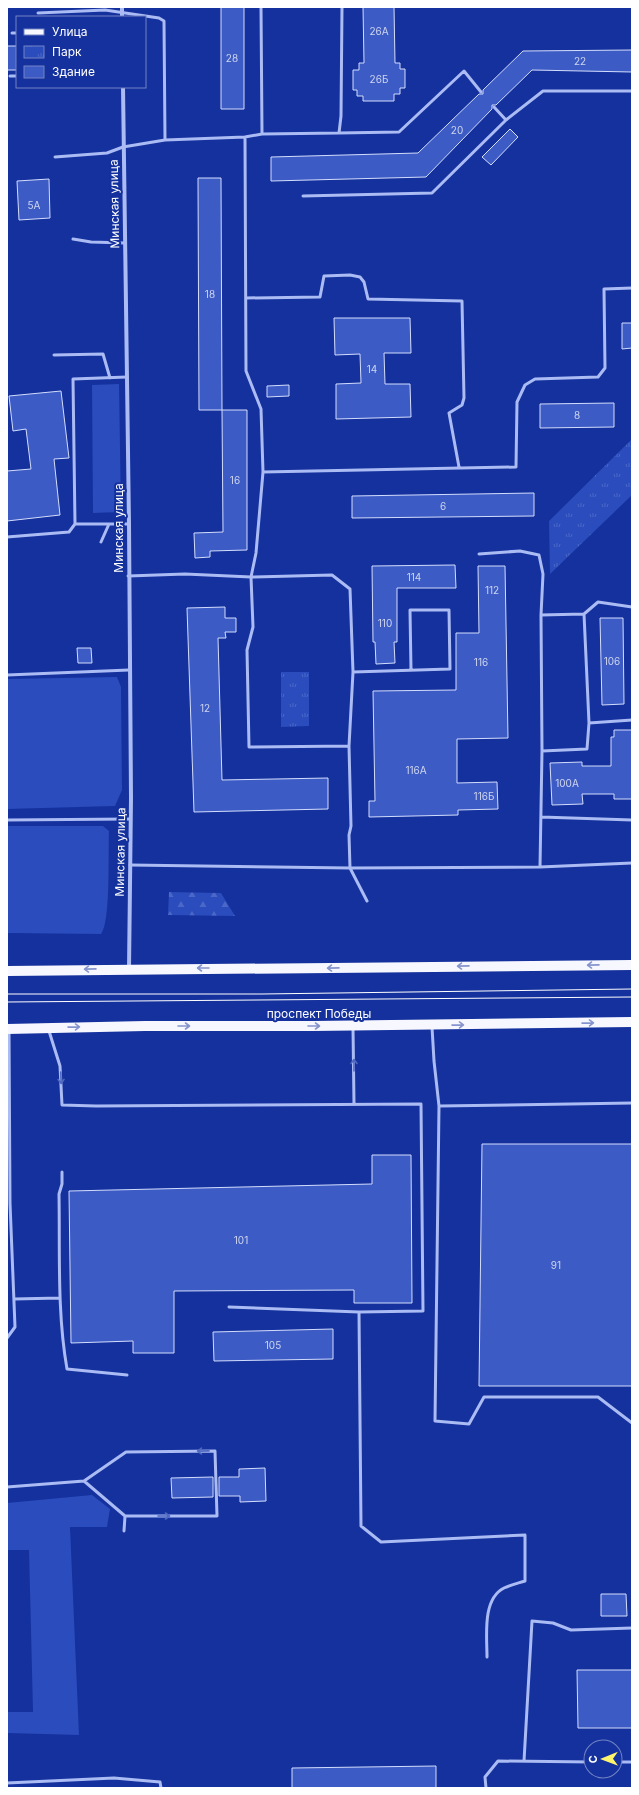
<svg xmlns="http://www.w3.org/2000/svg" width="639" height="1795" font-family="Inter,sans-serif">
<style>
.grass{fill:#2b4cbd}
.forest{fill:url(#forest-firs)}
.park{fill:url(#park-tufts)}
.building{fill:#3d5bc4;stroke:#d3ddfd}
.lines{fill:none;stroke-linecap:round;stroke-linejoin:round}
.service{stroke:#abbbf4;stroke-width:3}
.minor{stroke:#abbbf4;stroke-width:4}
.primary{stroke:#f7f8ff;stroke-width:10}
.tram{stroke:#fff;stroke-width:1}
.oneway{stroke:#8694ce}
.oneway2{stroke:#5068c0}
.labels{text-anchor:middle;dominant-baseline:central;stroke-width:4;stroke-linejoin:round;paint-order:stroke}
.number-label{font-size:10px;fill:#ced6f0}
.street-label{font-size:12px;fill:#fff;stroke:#14319d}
</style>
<defs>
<pattern id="forest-firs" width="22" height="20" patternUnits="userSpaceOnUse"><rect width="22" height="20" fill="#2b4cbd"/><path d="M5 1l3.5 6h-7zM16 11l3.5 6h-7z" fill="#4b67c7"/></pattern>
<pattern id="park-tufts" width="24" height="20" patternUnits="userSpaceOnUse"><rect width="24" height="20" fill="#2b4cbd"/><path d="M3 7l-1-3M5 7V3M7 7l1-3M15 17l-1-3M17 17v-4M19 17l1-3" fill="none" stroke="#4b67c7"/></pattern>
</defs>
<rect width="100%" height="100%" fill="#14319d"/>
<path class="grass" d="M119,384L121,512L93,513L92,385Z
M117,677L121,687L122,790L115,806L7,809V679Z
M7,826H103L109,831C108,850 111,923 101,934L7,933Z
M92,1495L110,1509L107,1527H70L79,1735L7,1733V1712H33L29,1550H7V1503Z"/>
<path class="forest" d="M169,892L221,893L235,916L168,915Z"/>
<path class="park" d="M632,439V495L550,574L549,521Z
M281,672H309V726L281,727Z"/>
<path class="building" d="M221,7H244V109H221Z
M363,7H394L395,63H400V69H405V88H400V94H394V101H363V96H357V90H353V70H359V63H364Z
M7,46H17V70H7Z
M632,50V72L532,70L496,105H492V109L426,177L271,181V157L418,153L479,94H483V90L523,51Z
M510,129L518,137L491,165L482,157Z
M198,178H221L222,410H199Z
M49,179L50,218L19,220L17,181Z
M334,318H410L411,353H384L385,384H410L411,417L336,419V384L361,383L360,354L335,355Z
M622,323H632V348L622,349Z
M289,385V396L267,397V386Z
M61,391L69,458L54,459L60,515L7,521V471L31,469L26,429L13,431L9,396Z
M614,403V427L540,428V404Z
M222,410H247V550L210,551V557L195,558L194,533L223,532Z
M534,493V516L352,518V496Z
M455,565L456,588H397V642H394L395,663L376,664L375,642H373L372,566Z
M478,566H505L508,738L457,739V783L497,782L498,809L458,810V815L369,817V801H375L373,691L456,690V633H479Z
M225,607V618H236V632H225L226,638H218L222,780L328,778V809L194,812L187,608Z
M600,618H623L624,704L602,705Z
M77,648H91L92,663H78Z
M614,730H632V799H614V794H582L583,804L552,805L550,763L582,762V766H611V737H614Z
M482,1144H632V1386H479Z
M372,1155H411L412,1303H354V1290L174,1291V1353H133V1341L71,1343L69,1191L372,1184Z
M333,1329V1359L214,1361L213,1332Z
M265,1468L266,1501L240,1502V1496H219V1477H239V1469Z
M213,1477V1497L172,1498L171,1478Z
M601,1594H626L627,1616H601Z
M577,1670H632V1728H578Z
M436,1766V1788H292V1768Z"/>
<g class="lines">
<path class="service" d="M261,7L262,134
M38,13L105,10L159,18L164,21L165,140
M12,33H17
M10,76H17
M494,107L506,120
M339,133L399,132L464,71L481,92
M245,137L262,134L339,133L341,116L342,7
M55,157L107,153L123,147L165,140L245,137L246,371L261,409L263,472L256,553L251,577L253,627L247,650L249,747L349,746
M303,196L432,193L506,120L543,91H632
M73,239L91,242L125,243
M246,298L320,297L324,276L350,275L360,277L364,282L368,299L462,301L464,398L462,405L449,413L459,467
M54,355L103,354L110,378
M127,377L73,379L75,524H129
M263,472L516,467L517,402L525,385L535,379L598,377L605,368L604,289L632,288
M7,537L69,532L75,524
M101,542L109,524
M479,554L520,551L539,555L543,574L541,615L542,751
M128,576L185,574L251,577L332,575L350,589L353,672L349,746L351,826L349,835L350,868L367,901
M584,614L598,602L632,607
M541,615L584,614L589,723
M353,672C385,671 418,670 450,669L449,610H410L411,670
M7,675L129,670
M541,817L632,820
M7,820L130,819
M130,865L350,868L540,867L632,863
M540,867L542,751L587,749L589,723L632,720
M432,1027L434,1061L439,1106L435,1421L469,1424L484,1397H598L632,1423
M353,1028L354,1104
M49,1031L60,1066L62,1105L96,1106L421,1104L423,1311L359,1312L361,1526L381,1542L525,1535V1581C519,1583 510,1585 504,1588C482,1599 487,1636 487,1657
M439,1106L632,1103
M62,1172V1184L59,1194C60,1253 57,1312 67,1369L127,1375
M14,1299L60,1298
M229,1307L359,1312
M7,1338L15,1327L10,1203L9,1030
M84,1481L126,1452L215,1451L217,1516H125
M7,1487L84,1481L125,1516L124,1531
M524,1761L532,1621L553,1623L571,1630L632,1628
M615,1762H632
M7,1783L114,1778L160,1782L161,1788
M486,1788L485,1777L498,1761L591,1762"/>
<path class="minor" d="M122,7V17
M123,87L129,524L131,798L129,969"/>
<path class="primary" d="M7,971L632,965
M7,1029L145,1026H313L632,1022"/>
<path class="tram" d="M7,994H262L632,989
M7,1002L632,997"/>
</g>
<defs><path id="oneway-shaft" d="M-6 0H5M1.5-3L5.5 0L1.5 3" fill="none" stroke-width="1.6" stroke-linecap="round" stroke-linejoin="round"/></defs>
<g class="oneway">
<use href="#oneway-shaft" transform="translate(593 965) rotate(179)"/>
<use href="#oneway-shaft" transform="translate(463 966) rotate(179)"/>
<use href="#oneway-shaft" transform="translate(203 968) rotate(180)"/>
<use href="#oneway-shaft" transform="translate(333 968) rotate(179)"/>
<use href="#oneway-shaft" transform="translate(90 969) rotate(179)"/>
<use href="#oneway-shaft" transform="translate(588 1023) rotate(-1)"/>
<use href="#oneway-shaft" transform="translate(458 1025) rotate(-1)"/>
<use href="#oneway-shaft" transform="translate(184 1026)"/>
<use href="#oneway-shaft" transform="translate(314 1026)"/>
<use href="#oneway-shaft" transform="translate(74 1027) rotate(-1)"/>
</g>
<g class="oneway2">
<use href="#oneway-shaft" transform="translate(354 1065) rotate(-90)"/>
<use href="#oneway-shaft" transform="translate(61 1078) rotate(88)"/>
<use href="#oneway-shaft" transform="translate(203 1451) rotate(179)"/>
<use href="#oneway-shaft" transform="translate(164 1516)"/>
</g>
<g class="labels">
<g class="number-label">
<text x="379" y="31">26А</text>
<text x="232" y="58">28</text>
<text x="580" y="61">22</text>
<text x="379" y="79">26Б</text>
<text x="457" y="130">20</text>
<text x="34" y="205">5А</text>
<text x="210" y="294">18</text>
<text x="372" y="369">14</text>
<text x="577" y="415">8</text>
<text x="235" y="480">16</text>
<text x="443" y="506">6</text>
<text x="414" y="577">114</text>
<text x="492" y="590">112</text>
<text x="385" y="623">110</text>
<text x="612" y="661">106</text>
<text x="481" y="662">116</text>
<text x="205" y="708">12</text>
<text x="416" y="770">116А</text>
<text x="567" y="783">100А</text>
<text x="484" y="796">116Б</text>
<text x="241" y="1240">101</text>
<text x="556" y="1265">91</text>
<text x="273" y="1345">105</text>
</g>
<g class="street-label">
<text transform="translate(114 204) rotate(-91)">Минская улица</text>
<text transform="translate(118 528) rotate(-90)">Минская улица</text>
<text transform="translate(120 852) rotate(-89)">Минская улица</text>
<text x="319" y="1013">проспект Победы</text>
</g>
</g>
<rect width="639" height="1795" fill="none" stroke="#ffffff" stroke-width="16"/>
<rect x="16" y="16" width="130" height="72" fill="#14319d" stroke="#7283c4"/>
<rect x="24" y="29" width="20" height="6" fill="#f7f8ff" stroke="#7283c4"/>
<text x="52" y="36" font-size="12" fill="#ffffff">Улица</text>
<rect x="24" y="46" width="20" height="12" fill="url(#park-tufts)" stroke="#7283c4"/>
<text x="52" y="56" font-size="12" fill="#ffffff">Парк</text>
<rect x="24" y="66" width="20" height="12" fill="#3d5bc4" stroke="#7283c4"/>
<text x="52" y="76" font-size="12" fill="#ffffff">Здание</text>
<g transform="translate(603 1759) rotate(269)"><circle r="19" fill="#14319d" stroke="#7283c4"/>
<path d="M0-3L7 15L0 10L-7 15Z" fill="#fff56d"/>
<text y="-6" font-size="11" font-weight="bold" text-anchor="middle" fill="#ffffff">С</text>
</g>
</svg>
